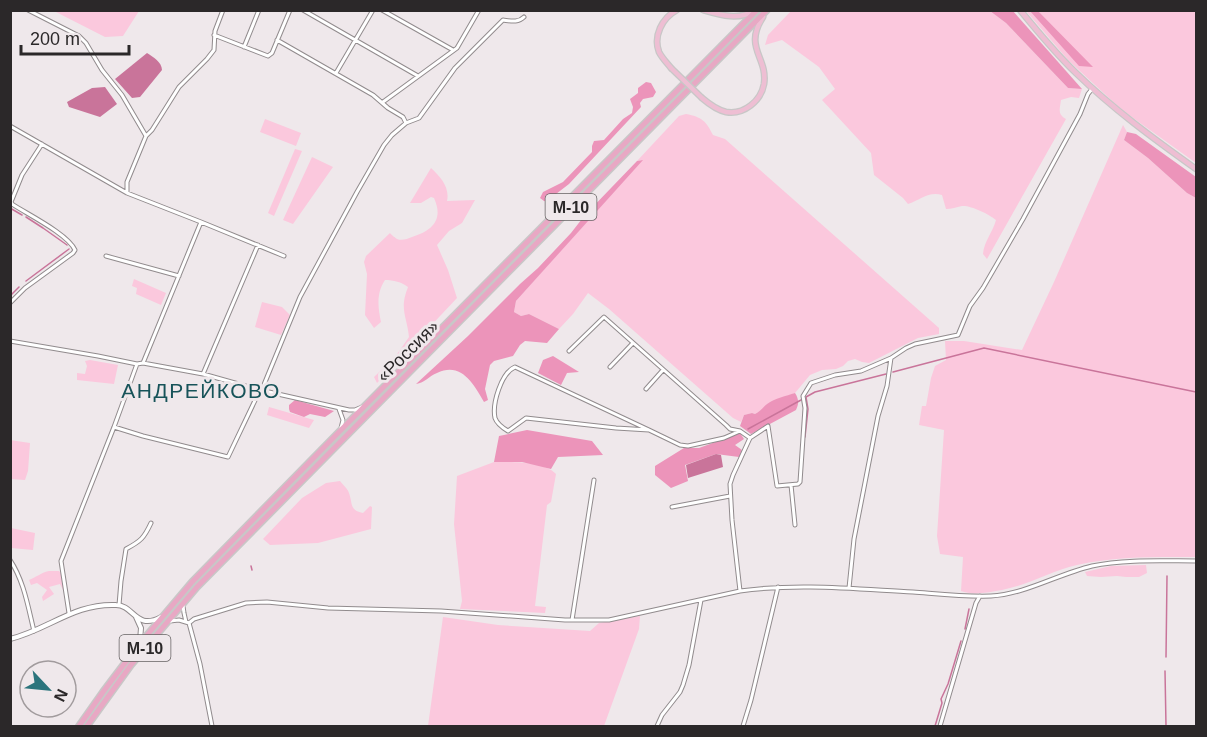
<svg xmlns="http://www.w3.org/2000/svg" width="1207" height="737" font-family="Arial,sans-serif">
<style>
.green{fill:#fbc8dd}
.forest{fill:#ec94ba}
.water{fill:#c9749a}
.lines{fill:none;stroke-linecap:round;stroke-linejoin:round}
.stream{stroke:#c9749a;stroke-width:1.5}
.minor-casing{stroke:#918b8d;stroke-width:5}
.tertiary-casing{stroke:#918b8d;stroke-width:6}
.primary-casing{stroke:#c8c7c7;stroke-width:7}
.trunk-casing{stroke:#c8c7c7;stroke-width:8}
.minor{stroke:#fff;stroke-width:3}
.tertiary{stroke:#fff;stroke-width:4}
.primary{stroke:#eebed3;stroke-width:4.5}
.trunk{stroke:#e8a8c4;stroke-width:5}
.primary-bridge-casing{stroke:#c8c7c7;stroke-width:7;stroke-linecap:butt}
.primary-bridge{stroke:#eebed3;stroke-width:4.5}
.labels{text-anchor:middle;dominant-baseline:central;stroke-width:6;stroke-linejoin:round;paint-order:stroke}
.shield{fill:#efe8eb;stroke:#666263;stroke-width:1.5}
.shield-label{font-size:16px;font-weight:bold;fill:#2b2829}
.street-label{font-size:18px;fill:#2b2829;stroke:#efe8eb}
.quarter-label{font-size:21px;letter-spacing:1.5px;fill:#175359;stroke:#efe8eb}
</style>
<rect width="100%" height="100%" fill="#efe8eb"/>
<path class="green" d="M54,11H139L123,36L105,37Z
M791,11H990L1006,23L1068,88L1082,89L1079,98L1071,97L1061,100C1060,109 1057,114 1066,119L987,259L983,254C984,241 993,232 996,220C989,214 970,205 962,206C956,207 952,209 946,209L942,195C929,191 920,200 908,204L903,198L874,175L871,153L822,100L835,89L819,67L782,40L765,45L768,35Z
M1026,11H1196V163L1122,110L1068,60Z
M686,114C702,117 706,121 713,135L725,139L939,328V334L918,338L869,363L862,362L855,359L848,361L843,366L836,369L822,370L810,375L795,393L767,404L762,410L755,414L752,413L744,415L741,422L733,418L609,309L588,293L573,314L559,329L529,314L521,316L514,312L516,301L642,160L637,161L679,116Z
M265,119L301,133L296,146L260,132Z
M1123,125L1127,132L1124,140L1148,158L1187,193L1196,198V557C1157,557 1116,556 1077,565C1051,571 1028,585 1002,590C990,592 973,596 961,591L963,557L940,554L937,536L944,430L919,425L922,406H926L931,378L935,366L946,360L945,341H964L1022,350L1054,282Z
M295,149L302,151L274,216L268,213Z
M312,157L333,167L293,224L283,220Z
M431,168C441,177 450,188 447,201L475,200L462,223L449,231L437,245L448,270L457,298L377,383L374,377L395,357L409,337C407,316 399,310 408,287C401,282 394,280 385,280C376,293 378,308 381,322L374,328L365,315L367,274L364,262L366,256L390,233C390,234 397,239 397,239C402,241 407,239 412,237C432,231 444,220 434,198L431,197L421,203H410Z
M134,279L166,293L161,305L136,294L137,288L132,286Z
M262,302L282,307L290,315L281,335L255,327Z
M90,360L118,365L114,384L77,380V373L85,374L87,366L85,361Z
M269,407L314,420L309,428L267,415Z
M10,440L30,443L28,471L25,480L11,479Z
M494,462C511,462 544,461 556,474L551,502L547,505L535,606L546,607L545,613L460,609L462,601L454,524L457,476Z
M340,481C343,485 348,489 349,493C353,504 349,510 363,513L370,506L372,507L371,529L318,543L270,545L263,539L302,498L326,483Z
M11,528L35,533L33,550L11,548Z
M1146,565L1147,573L1139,577H1126L1117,576L1101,577L1087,576L1085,572L1111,566Z
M49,571H59L61,573L64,592L60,584L49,587L54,594L43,601L42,597L47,590L37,583L31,585L29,580C37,577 40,573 49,571Z
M640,616L639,629L604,726H428L443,617L498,625L590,631L599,623Z"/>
<path class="forest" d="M990,11H1013L1082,89L1068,88L1006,23Z
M1030,11H1038L1093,67L1079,66Z
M646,82L651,83L656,92L653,97L643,99L640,103L641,107L569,184L556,194L549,202L544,201L540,198L543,192L563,182L592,152V146L594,141L604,140L623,119L632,113L633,107L630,99L638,93V88Z
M1127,132L1136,134L1196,177V198L1187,193L1148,158L1124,140Z
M643,160L516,301L514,312L521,316L529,314L559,329L547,343L525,341L520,345L513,356L494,361L490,365L485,389L488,400L484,402C474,384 461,361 437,373C429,376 425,383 416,384L468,336L520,284L538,268L571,233L585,215L637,161Z
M553,356L579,372L567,373L561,385L538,373L543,360Z
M795,393C799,399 799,404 796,410L751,434L740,426L744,415L752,413L755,414C761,411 762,408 767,404C775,398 786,396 795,393Z
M295,400L334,411L325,417L310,414L304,417L290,412L289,409V405Z
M527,430L592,441L603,455L558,457L551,469L522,462H494L499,436Z
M740,433L744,439L735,445L742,450L739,457L716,454L685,465L688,481L671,488L655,475V466L684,448H699Z"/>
<path class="water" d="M147,53C153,57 162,62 162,70L140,97L132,98L115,79Z
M105,87L117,104L100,117L69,107L67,102L92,88Z
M716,454L721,455L723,467L688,478L686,465Z"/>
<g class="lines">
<path class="stream" d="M10,208L22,215
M26,217L43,228L67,245
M26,281L69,249
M10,296L19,287
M893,372L984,348L1196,392
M748,429L801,400
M805,437L808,409L806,397L815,392L886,374
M251,566L252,570
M965,629L969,609
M1166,657L1167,576
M1165,671L1166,726
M935,726L942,703L941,699L948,684L961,641"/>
<g class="minor-casing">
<path id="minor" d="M28,10L79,36L86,43L102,70L122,95L146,136
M303,10L418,76
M382,10L453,50
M214,35L268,56L272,53L290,10
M277,40L373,95L388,108L403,117L406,123
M244,47L259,10
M336,73L373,10
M383,102L457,48L479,10
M10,126L127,193L201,222L143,363
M127,193V182L146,136L152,130L179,87L207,59L214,50L215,31L223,10
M201,222L284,256
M106,256L179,276
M10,303L25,288L73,253L75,250C68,234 27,214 12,204L11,202L22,175L42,144
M10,341L98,356L137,364
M569,351L604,317L726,425L730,429L740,431L750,438L733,475L730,484L732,520L740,591
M610,367L633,343
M203,374L258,245
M646,389L663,370
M339,409L343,420L341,428
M114,427L143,436L228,457L260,390L263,387L300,297L357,192L384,145L392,135L406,123L419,118L455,68L503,20C511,21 518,23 524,17
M649,430L515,367C501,373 492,404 495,418C497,424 503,428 508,431L526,418L616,428L649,430L680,445L688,446L724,438L740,431
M750,438L768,426L777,486L798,484L800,482L805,408L803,396L811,383L835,375L861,371L891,358
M791,485L795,525
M672,507L730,496
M10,560C24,581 28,607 34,631
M849,588L854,539L878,416L887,386L891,358L906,348L915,344L958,335L970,306L983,288L1023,219L1080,114L1088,94L1092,89
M119,605L121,581L126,549C141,541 144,538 151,523
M183,606L184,613L186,622
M69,613L61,561L114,427L137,364L143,363L203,374L260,390L349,410H355L362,407
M572,620L594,480
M170,621L179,620L189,623L200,664L212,726
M189,623L194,619L246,603L267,602L328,608L441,611L565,620H609L740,591C797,583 855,589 913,592C939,594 965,597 991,596C1026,594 1058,574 1092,566C1123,559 1164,561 1196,561
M657,726L662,715L680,692L683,685L689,665L701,600
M743,726L751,700L778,587
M940,726L976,603L980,596"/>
</g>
<g class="tertiary-casing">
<path id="tertiary" d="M136,617L141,628L140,641
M10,639C48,630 74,603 116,605C134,605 136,631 161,617"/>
</g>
<g class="primary-casing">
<path id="primary" d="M703,10C720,15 739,21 755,10
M1020,10C1038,32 1056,54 1076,73C1113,109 1154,139 1196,169
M671,68C667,63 662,58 659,52C653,36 662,18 677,10
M702,98C709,104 717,110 726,112C744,115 761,101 764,84C768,57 743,48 763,17"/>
</g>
<g class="trunk-casing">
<path id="trunk" d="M79,726L103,692L137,647L192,582L340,431L757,10
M87,726L131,665L197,587L767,10"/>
</g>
<use href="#minor" class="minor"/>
<use href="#tertiary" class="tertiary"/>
<use href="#primary" class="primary"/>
<use href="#trunk" class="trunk"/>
<g class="primary-bridge-casing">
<path id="primary-bridge" d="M671,68L702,98"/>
</g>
<use href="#primary-bridge" class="primary-bridge"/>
</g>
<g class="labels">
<g class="shield">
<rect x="545.5" y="194" width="51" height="26" rx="4.5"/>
<rect x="119.5" y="635" width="51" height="26" rx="4.5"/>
</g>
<g class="shield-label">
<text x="571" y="207">М-10</text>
<text x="145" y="648">М-10</text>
</g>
<g class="street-label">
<text transform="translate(408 351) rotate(-45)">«Россия»</text>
</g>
<g class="quarter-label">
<text x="201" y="390">АНДРЕЙКОВО</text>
</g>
</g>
<rect width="1207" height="737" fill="none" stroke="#2b2829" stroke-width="24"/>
<g transform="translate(48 689) rotate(116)"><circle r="28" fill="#efe8eb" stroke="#a19b9d" stroke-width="1.5"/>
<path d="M0-4.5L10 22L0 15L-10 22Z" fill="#2b747c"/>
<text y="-9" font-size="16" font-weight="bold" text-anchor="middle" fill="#2b2829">N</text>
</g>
<path d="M21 45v9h108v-9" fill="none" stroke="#2b2829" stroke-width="3"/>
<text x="30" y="45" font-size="18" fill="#2b2829" stroke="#efe8eb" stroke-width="4.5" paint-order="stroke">200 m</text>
</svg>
